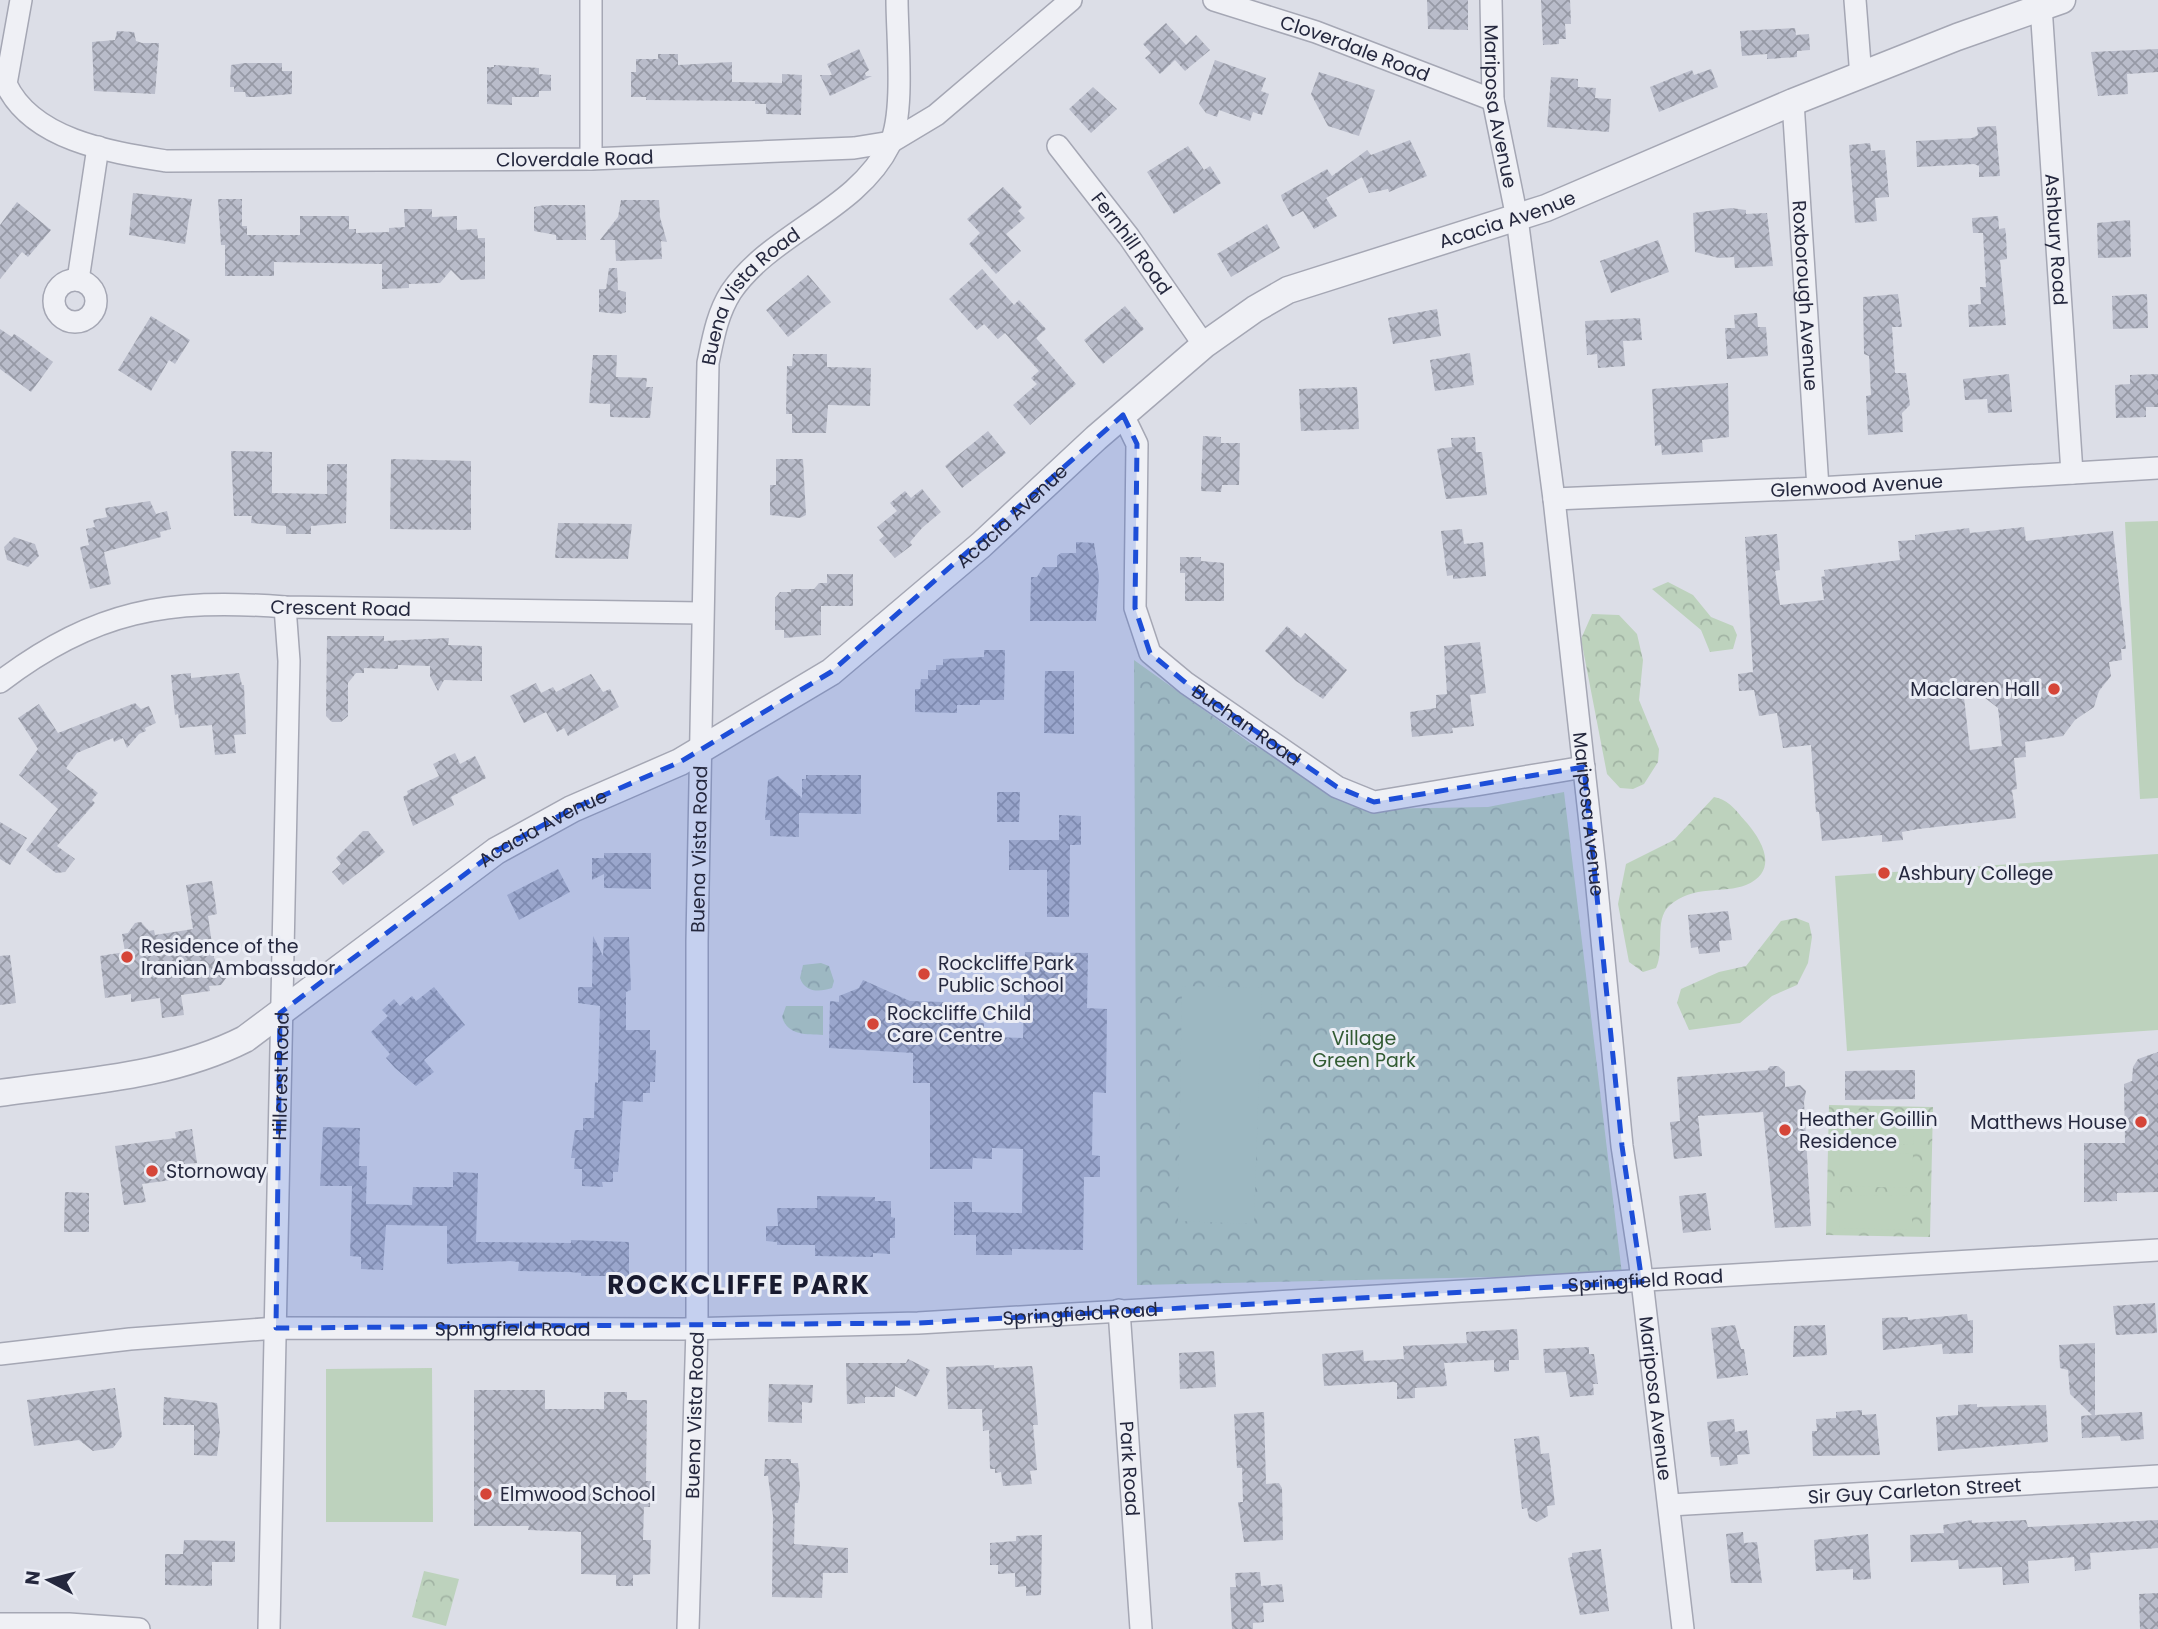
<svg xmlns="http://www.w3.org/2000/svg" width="2158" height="1629" font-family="Poppins,sans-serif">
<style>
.forest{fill:url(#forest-crowns)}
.pitch{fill:#bdd2bd}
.building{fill:url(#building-cross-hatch);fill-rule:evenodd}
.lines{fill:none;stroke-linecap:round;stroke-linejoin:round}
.minor-casing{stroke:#a5a7b4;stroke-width:24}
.tertiary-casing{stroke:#a5a7b4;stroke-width:29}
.minor{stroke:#eff0f5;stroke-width:21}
.tertiary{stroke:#eff0f5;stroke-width:26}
.marked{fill:#1d4ed8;fill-opacity:0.2;stroke:#1d4ed8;stroke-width:5;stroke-dasharray:14 9;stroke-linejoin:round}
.poi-dot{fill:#d54538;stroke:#ebedf5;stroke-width:2.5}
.labels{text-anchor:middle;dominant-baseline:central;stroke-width:6;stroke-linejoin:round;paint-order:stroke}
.street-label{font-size:19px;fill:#25283e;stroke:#ebedf5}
.poi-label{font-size:19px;fill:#25283e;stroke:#ebedf5;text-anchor:start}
.park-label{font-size:19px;fill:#325b33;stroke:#ebedf5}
.district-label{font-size:26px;font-weight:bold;letter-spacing:2px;fill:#181a2f;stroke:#ebedf5}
</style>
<defs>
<pattern id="forest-crowns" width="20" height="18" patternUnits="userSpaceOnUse" patternTransform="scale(1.75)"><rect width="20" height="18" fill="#bdd2bd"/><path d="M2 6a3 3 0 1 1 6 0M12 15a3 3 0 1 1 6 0" fill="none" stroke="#a2b4a4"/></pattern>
<pattern id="building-cross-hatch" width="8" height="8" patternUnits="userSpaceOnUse" patternTransform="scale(1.75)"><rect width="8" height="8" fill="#b9bcca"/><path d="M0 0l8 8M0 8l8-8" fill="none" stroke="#9699a5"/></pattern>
</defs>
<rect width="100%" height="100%" fill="#dcdee7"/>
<path class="forest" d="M1668,582L1693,595L1711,617L1733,626L1737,635L1733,649L1710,652L1701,630L1652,589Z
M1592,614L1619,615L1637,634L1643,660L1639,700L1659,749L1658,762L1644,784L1633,789L1620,788L1607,774L1581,639Z
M1134,660L1250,743L1371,809L1488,807L1564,792L1622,1274L1137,1285Z
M1714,797C1730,800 1736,811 1747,823C1763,842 1779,871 1746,885C1724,894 1693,884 1669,906C1654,920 1665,950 1656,968L1643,972L1629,962L1618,904L1626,864L1674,840Z
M1796,918L1809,923L1812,937L1808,963L1797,985L1772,996L1740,1023L1689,1030L1677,1003L1681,989L1719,972L1746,966L1781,921Z
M821,963L829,966L834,981L832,988C820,992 805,993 800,978L803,965Z
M786,1006H823V1035C807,1034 788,1036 782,1017Z
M1829,1105L1933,1107L1930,1237L1826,1235Z
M424,1571L459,1579L446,1626L412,1617Z"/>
<path class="pitch" d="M2158,521V798L2140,799L2125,522Z
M2158,854V1030L1847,1051L1835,876Z
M1182,986L1262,988L1254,1224L1178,1221Z
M1841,1110L1914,1111L1913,1145L1840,1143Z
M1840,1153L1913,1154L1912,1188L1839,1186Z
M1840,1195L1912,1196V1230L1839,1228Z
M432,1368L433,1522H326V1369Z"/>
<path class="building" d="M1427,0H1468V30L1428,29Z
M1541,0H1570L1571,24H1565L1566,39H1559V44L1543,45Z
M1166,23L1186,45L1196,35L1210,50L1185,71L1175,60L1160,74L1145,58L1151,53L1143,44Z
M1795,28L1796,35L1809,34L1810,50L1797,51V57L1767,59V54L1742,56L1740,31Z
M117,31L134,32L136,41L142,43H159L155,94L94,91L92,42L115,40Z
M859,49L869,70L865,73L866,76H872L830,96L820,75H832L827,64Z
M2158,49V72L2127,74L2128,94L2098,96L2091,52Z
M658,54H678V65L732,62V82L782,83V74L802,75L801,115L766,114V104H755V101L646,100V97H631V72H636V59H658Z
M1215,60L1266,78L1261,91L1269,94L1262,115L1253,112L1250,121L1219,110L1217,117L1206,113L1199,104Z
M245,63H282V71H292V94L256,97H246L245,92H234V87H230L231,65Z
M494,65L539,68V74L551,75V91H539V97H512V105L487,104V67H494Z
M1711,69L1718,87L1659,112L1650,87L1692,70L1694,75Z
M1319,72L1375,90L1359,136L1328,126L1311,94Z
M1551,77L1578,79V87L1596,88L1595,98L1611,99L1609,132L1547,127Z
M1093,87L1117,109L1091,133L1069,109Z
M1996,126L2000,176L1979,177V166L1974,164L1917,167L1916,141L1972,138L1978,135L1977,127Z
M1410,140L1427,176L1389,192L1388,189L1369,193L1362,177L1326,198L1337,216L1314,229L1303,211L1292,217L1282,199L1281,195L1327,169L1332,176L1367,150L1371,155Z
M1870,143L1871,151L1885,150L1889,197L1875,198L1877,221L1855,223L1849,145Z
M1188,146L1204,170L1210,166L1221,183L1174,214L1147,172Z
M1003,187L1022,207L1018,211L1025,218L1006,234L1021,251L996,274L969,244L980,233L967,219Z
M133,193L192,199L185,244L129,235Z
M218,199H242V226H247V235H300V216H349V229H356V233L389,232V228L405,227L404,209H432V217L457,216V230L477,229L478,238H485V279L461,280L451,270L440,283L409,284V288L382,289V264L274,262V276H225V245H221Z
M621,200H659L660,217L667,242L661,241L662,259L616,261L615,240H600L618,217Z
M17,202L51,230L28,257L22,252L0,279V225Z
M545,205H585L586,240H556V235L534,231V207Z
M1731,208L1746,210V214L1767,213L1773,266L1735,268L1734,257L1719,258L1695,252L1693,213Z
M1998,216L1999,229L2005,228L2006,235L2007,259L2000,260L2006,325L1969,327L1968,305L1981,304L1980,287H1986L1983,233H1973L1972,218Z
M2130,220L2131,257L2098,258L2097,223Z
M1267,224L1280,248L1231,277L1217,254Z
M1658,240L1669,272L1611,293L1600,261Z
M609,268H617L618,290L626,292V312L620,314L599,312V289H606Z
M982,269L1014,305L1019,300L1046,329L1036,338L1076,384L1030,425L1013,405L1037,384L1031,378L1039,371L1005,333L998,339L984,324L977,330L949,299Z
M808,275L831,302L788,337L766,310Z
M1898,294L1902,327H1892L1895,373H1906L1910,405L1902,413L1903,432L1868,435L1866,396L1871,395L1869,356L1864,354L1863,297Z
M2147,294L2148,328L2113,329L2112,296Z
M1125,306L1144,329L1103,364L1084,340Z
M1437,309L1441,336L1393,344L1388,318Z
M1757,313L1758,327H1766L1768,356L1727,359L1725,328H1735L1734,315Z
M151,316L190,340L175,364L169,360L151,391L118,370Z
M1640,318L1642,340L1623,341L1625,366L1598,368L1597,354L1587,355L1585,321Z
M0,329L12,337L14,334L19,337L53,362L31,392L0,369Z
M1470,353L1474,385L1435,391L1430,360Z
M793,354H827V367L871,368L870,406L828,405L826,433H792V414H786L787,366H792Z
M593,355H617L616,377L647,378L646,387H653L650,418L610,417V404L589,403Z
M2009,374L2012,412L1988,413L1987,399L1965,400L1963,379Z
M2158,374V407H2146V417L2116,418L2115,385L2130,384V375Z
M1728,383L1729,437L1702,440L1703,452L1662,455L1661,445L1655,446L1652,389Z
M1357,387L1359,429L1301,431L1299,389Z
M988,431L1006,453L962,488L945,466Z
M1203,436L1221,437V443H1240L1239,485H1222L1221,492L1201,491Z
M1475,437L1476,452H1482L1487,495L1446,499L1437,449L1452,447L1451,438Z
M231,451L272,452V493L327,494V464H347L346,523L311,526V534H286V526L251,523L252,516H234Z
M391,459L471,461V530L390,529Z
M776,459H803L806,515L800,518L770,515V485H776Z
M922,489L941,512L922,528L910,542L912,545L895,558L879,540L884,536L877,527L897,511L890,503L905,491L911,498Z
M150,501L156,514L167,511L171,529L160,532L161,537L104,552L111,584L90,589L80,547L89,545L86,529L95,527L93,520L107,517L105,508Z
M558,523L632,524L628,559L555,558Z
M2024,527L2026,541L2113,531L2126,649H2121L2122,660L2109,662L2111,676L2099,691L2094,707L2075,720L2063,736L2025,742L2026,757L2014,758L2017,789L2012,790L2016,818L1918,829L1902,832L1903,840L1882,842V835L1822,841L1819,812H1816L1811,745L1783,748L1777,713L1759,716L1754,690L1739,691L1738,674L1753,672L1745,537L1777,534L1780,570L1775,571L1780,605L1824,600L1821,577L1825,576L1824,570L1900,560L1898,541L1915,540V535L1969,528L1970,533ZM1962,680L1998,708L2002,746L1970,750Z
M1462,529L1464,544L1483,542L1486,576L1453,579V575L1447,576L1441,531Z
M14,537L35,544L39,556L28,567L7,560L4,547Z
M1076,542L1094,543L1099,576L1096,621H1030L1031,577H1037L1043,567H1057V556L1061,553H1076Z
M1180,557H1201V561L1224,563V601H1185V573H1180Z
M827,574H853V606H821V635L784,638V630H775V598L780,592H791V589H814L819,583H827Z
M1287,626L1301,638L1305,633L1347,670L1323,699L1296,681L1265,651Z
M327,636H384V641L449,638L448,645L482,646V681L444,680L438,691L430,676V666L398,665V669L364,668V673H356L348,683V716L341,722H332L326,716Z
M1480,642L1486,693L1470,695L1474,726L1452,728L1453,733L1412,737L1410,712L1436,708V695L1447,694L1444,646Z
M984,650H1005L1004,700H980V705H957V713L915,712V689H920L921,679H928V670H936V665H943V659L984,657Z
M1045,671H1074V734L1044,733Z
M191,673V678L239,673L242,685H244L246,734L234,735L236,753L215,755L212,725L180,728L178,714L175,715L171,675Z
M591,674L603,692L610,689L619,707L568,736L564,728L557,732L546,712L524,723L510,696L536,683L541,693L553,687L556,692Z
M135,703L141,709L149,706L156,723L145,728L146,731L139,734L127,748L123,738L114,742L113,738L77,753L66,768L98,793L92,800L95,803L57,846L75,859L65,872L56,873L26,850L58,809L19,775L38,749L18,718L39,704L58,733Z
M455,753L460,764L475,756L486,778L451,797L454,805L413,826L403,797L408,794L407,791L439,776L433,764Z
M806,775H861V814L799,813V837L770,836V820H765L768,780L778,776L802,798V779H806Z
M997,792H1020L1019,822H997Z
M1059,815L1081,816V845H1070L1069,917H1047V870H1009V840H1059Z
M0,822L27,838L10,865L0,859Z
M363,831H368L385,852L343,885L332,872L341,864L336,858Z
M604,853H651V889L604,888V874L592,880V858H604Z
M558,869L570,892L519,920L507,895Z
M212,881L217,914L208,916L214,958L225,970L226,978L221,985L209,986L210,991L181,995L184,1015L162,1018L160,998L131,1002V994L105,998L100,956L125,952L122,934L128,933L135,923L141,922L149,931L154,930L155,935L193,929L186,885Z
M1728,911L1732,940L1719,941L1720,952L1699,954L1698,947L1691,948L1688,915Z
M593,936L603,956L604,937H629L631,990L626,992V1030H650V1050H656L655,1082H650V1093H643V1102L623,1101L618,1172H613V1182H602L603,1187L582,1186V1169H574L575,1158H571L575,1130H583V1118H594L595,1082L598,1083L600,1006L578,1003V987H592Z
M1025,952L1088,953L1087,1008L1107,1009L1106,1093L1093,1092L1092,1155L1100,1156V1177H1084L1083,1250L1012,1249V1255H976V1235H954V1202H972V1212L1022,1213L1023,1149L992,1148V1159L973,1158L972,1169H930V1083H913V1053L829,1048L830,1001L839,1002V996L859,988L863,980L910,1001L945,1002V1010L949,1011V1022L984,1023V1037L1023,1038Z
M10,955L16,1003L0,1005V956Z
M434,987L465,1025L424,1060L434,1072L416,1086L395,1068L386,1058L390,1054L371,1032L388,1016L382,1010L394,999L400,1006L412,996L416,1001Z
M2158,1052V1192L2117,1193V1201L2084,1202V1143H2125L2124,1084L2132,1081L2133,1067L2138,1059Z
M1770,1066H1778L1785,1072V1087L1800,1085L1806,1091L1804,1102L1811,1226L1775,1228L1763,1112L1698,1116L1702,1156L1674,1159L1670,1122L1680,1121L1677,1077L1767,1070Z
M1915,1070V1099L1845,1100V1071Z
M323,1127L360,1128L359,1166H367L366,1204L412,1205L413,1187H453V1172L478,1173L476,1242L571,1243V1240L629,1242V1276H581V1273L570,1272L518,1271L519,1262L510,1261L447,1264V1226L386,1225L383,1270L361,1269V1257L350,1256L352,1186H320Z
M192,1129L197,1163L184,1164L186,1178L142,1184L146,1202L124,1205L115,1146L176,1138L175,1132Z
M65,1192L89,1193V1232H64Z
M1706,1193L1711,1230L1683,1233L1679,1196Z
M817,1196L875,1197V1201H891V1217L895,1218V1238H890V1254L873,1253V1257L815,1256V1245H777V1242L766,1241V1226H778L777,1208H817Z
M2155,1303L2157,1333L2116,1335L2113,1306Z
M1967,1314L1968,1321L1973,1320V1353L1943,1354L1942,1344L1883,1350L1882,1318L1908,1317V1320Z
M1735,1325L1741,1349H1744L1748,1375L1717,1379L1711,1328Z
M1825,1325L1827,1355L1793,1357L1794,1326Z
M1517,1329L1519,1360H1509V1371L1494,1372V1360L1444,1363L1447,1386L1415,1388V1398L1397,1399V1383L1394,1382L1324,1386L1322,1354L1363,1350L1364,1361L1404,1359L1403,1346L1467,1343L1466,1332Z
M2095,1343V1415L2142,1412L2144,1439L2121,1441L2120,1436L2082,1438L2081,1416L2092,1415L2070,1394L2068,1370L2060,1368L2059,1345Z
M1589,1347V1354H1594L1598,1384H1593L1594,1395L1570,1397L1566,1372L1545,1373L1543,1349Z
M1214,1351L1216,1387L1180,1389L1179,1353Z
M908,1359L930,1370L916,1397L895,1386V1397H865V1403L847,1404L846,1363H906Z
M994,1365V1368L1032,1366L1033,1371L1038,1425H1033L1037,1470L1030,1471L1032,1484L1003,1486L1001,1472L995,1473V1469H990L989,1430L983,1431L982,1409H948L946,1367Z
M769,1384L813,1385L812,1403L802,1402V1423L768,1422Z
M115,1388L122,1436L113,1448L93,1451L79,1440L34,1446L27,1400Z
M474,1390H545V1409H604V1392H627V1400H647L646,1481H651L650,1507H644L643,1540H651L650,1574L633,1575V1586H616V1575L581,1574V1532L528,1530L529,1526H474Z
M164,1397L217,1403L220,1431L217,1456L194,1455V1425H163Z
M1977,1404V1407L2046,1405L2048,1442L1938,1451L1936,1417L1958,1415V1405Z
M1862,1410V1415L1876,1414L1880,1455L1813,1456L1812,1431H1817L1816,1419L1836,1418V1412Z
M1264,1412L1266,1484L1279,1483L1282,1488L1283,1540L1244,1542L1238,1502H1243L1242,1468H1237L1234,1414Z
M1734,1419L1735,1432L1747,1430L1750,1454L1737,1455L1738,1464L1720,1466L1719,1457H1711L1707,1422Z
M1539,1436L1541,1454L1549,1453L1555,1505L1547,1506L1548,1516L1537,1522L1529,1518L1527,1508L1522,1509L1514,1439Z
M765,1459H791V1463H798L800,1488L798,1503H795L794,1544L848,1548V1573H823L822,1598L772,1597L773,1516L768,1476H764Z
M1972,1520V1523L2026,1520L2028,1527L2158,1520V1548L2090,1553L2091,1569L2075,1571L2074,1557L2028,1561L2029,1583L2003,1585L2002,1567L1959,1569L1958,1560L1911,1562L1910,1535L1944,1533L1943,1525Z
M1743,1532L1744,1543L1757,1542L1762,1583H1731L1726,1534Z
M1868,1534L1871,1579L1853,1580V1569L1816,1571L1814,1540Z
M1042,1535L1041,1595L1026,1596V1586L1015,1587V1573L998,1574V1565H990V1543L1016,1541V1536Z
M184,1540L235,1541V1562H212V1586L165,1585V1554H183Z
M1601,1549L1609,1611L1580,1615L1568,1558L1572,1557V1553Z
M1260,1572L1261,1586L1282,1584L1284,1602L1263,1603L1264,1622L1253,1623V1629H1232L1230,1587H1236L1235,1573Z
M2158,1593V1629H2140L2139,1594Z"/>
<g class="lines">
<g class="minor-casing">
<g id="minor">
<path id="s1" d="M21,0L6,84C32,140 110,152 166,161L591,159L854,148L891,142L936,115L1071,0"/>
<path d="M591,0V159"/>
<path id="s2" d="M1214,0L1316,32L1493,100"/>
<path id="s3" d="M1491,0L1493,100L1517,218L1554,499L1595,868L1622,1146L1640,1264L1683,1629"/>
<path d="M1855,0L1861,77"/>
<path id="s4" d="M2041,6L2072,473"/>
<path id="s5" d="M1793,102L1818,488"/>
<path id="s6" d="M1058,146L1129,237L1204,345"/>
<path d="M78,280L98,147"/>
<circle cx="75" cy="301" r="21"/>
<path id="s7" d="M1123,415L1137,444L1135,608L1150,653L1186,683L1337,787L1374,802L1584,767"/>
<path id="s8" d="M1554,499L1818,488L2158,468"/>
<path id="s9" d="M0,682C94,610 168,598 285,607L702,613"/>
<path id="s10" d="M1119,1310L1141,1629"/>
<path id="s11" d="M0,1354L130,1339L276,1328L683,1329L918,1323L2158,1250"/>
<path id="s12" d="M1670,1505L2158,1476"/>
<path d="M0,1624H69L139,1629"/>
<path id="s13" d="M269,1629L289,661L285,607"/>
<path id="s14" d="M688,1629L697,1328V941L708,363C713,339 717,314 731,292C772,232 857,211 890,144C905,113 897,36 897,0"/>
</g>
</g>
<g class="tertiary-casing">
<g id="tertiary">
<path id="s15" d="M0,1093C83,1081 170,1077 245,1039L496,851L572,809L680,762L831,672L981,545L1096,438L1204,345L1255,309L1288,290L1546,208L1793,102L1957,37L2062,0"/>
</g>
</g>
<use href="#minor" class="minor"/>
<use href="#tertiary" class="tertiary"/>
</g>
<path class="marked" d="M1123,415L1137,444L1135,608L1150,653L1186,683L1337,787L1374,802L1584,767L1622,1146L1642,1282L918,1323L276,1328L280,1013L496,851L572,809L680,762L831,672Z"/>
<g class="poi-dot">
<circle cx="2054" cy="689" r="7"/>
<circle cx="1884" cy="873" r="7"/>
<circle cx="127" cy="957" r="7"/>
<circle cx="924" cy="974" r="7"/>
<circle cx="873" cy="1024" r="7"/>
<circle cx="2141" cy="1122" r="7"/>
<circle cx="1785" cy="1130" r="7"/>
<circle cx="152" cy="1171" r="7"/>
<circle cx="486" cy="1494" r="7"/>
</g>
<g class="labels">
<g class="street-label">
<text stroke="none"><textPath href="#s2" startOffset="149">Cloverdale Road</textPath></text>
<text stroke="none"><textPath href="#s3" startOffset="107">Mariposa Avenue</textPath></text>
<text stroke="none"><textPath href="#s1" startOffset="679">Cloverdale Road</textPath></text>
<text stroke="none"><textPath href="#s15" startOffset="1773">Acacia Avenue</textPath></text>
<text stroke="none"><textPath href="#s4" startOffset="234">Ashbury Road</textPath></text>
<text stroke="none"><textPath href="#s6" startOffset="122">Fernhill Road</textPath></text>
<text stroke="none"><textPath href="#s5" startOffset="194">Roxborough Avenue</textPath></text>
<text stroke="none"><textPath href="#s14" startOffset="1348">Buena Vista Road</textPath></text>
<text stroke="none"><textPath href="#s8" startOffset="303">Glenwood Avenue</textPath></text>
<text stroke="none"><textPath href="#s15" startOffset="1185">Acacia Avenue</textPath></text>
<text stroke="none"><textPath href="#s9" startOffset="359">Crescent Road</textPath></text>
<text stroke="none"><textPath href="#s7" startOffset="364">Buchan Road</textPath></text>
<text stroke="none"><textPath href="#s3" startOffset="821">Mariposa Avenue</textPath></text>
<text stroke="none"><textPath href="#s15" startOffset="618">Acacia Avenue</textPath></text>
<text stroke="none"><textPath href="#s14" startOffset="780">Buena Vista Road</textPath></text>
<text stroke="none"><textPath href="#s13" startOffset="553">Hillcrest Road</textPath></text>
<text stroke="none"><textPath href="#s11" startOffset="1648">Springfield Road</textPath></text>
<text stroke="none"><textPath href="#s11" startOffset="1082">Springfield Road</textPath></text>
<text stroke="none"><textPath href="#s11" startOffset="514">Springfield Road</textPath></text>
<text stroke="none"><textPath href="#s3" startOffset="1409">Mariposa Avenue</textPath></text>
<text stroke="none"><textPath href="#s14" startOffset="214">Buena Vista Road</textPath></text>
<text stroke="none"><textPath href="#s10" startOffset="159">Park Road</textPath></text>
<text stroke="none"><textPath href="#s12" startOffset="245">Sir Guy Carleton Street</textPath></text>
</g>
<g class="poi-label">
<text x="2040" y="689" text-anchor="end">Maclaren Hall</text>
<text x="1898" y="873">Ashbury College</text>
<text x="141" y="946">Residence of the<tspan x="141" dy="22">Iranian Ambassador</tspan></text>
<text x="938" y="963">Rockcliffe Park<tspan x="938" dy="22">Public School</tspan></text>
<text x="887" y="1013">Rockcliffe Child<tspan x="887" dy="22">Care Centre</tspan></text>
<text x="1799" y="1119">Heather Goillin<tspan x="1799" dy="22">Residence</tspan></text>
<text x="2127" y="1122" text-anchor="end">Matthews House</text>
<text x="166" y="1171">Stornoway</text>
<text x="500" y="1494">Elmwood School</text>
</g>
<g class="park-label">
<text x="1364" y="1038">Village<tspan x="1364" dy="22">Green Park</tspan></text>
</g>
<g class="district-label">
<text x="739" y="1285">ROCKCLIFFE PARK</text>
</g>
</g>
<g transform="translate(49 1580) rotate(277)" stroke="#ebedf5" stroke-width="5" paint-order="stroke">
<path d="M0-5L12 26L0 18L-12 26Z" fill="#25283e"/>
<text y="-10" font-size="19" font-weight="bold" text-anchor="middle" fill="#25283e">N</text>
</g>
</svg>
